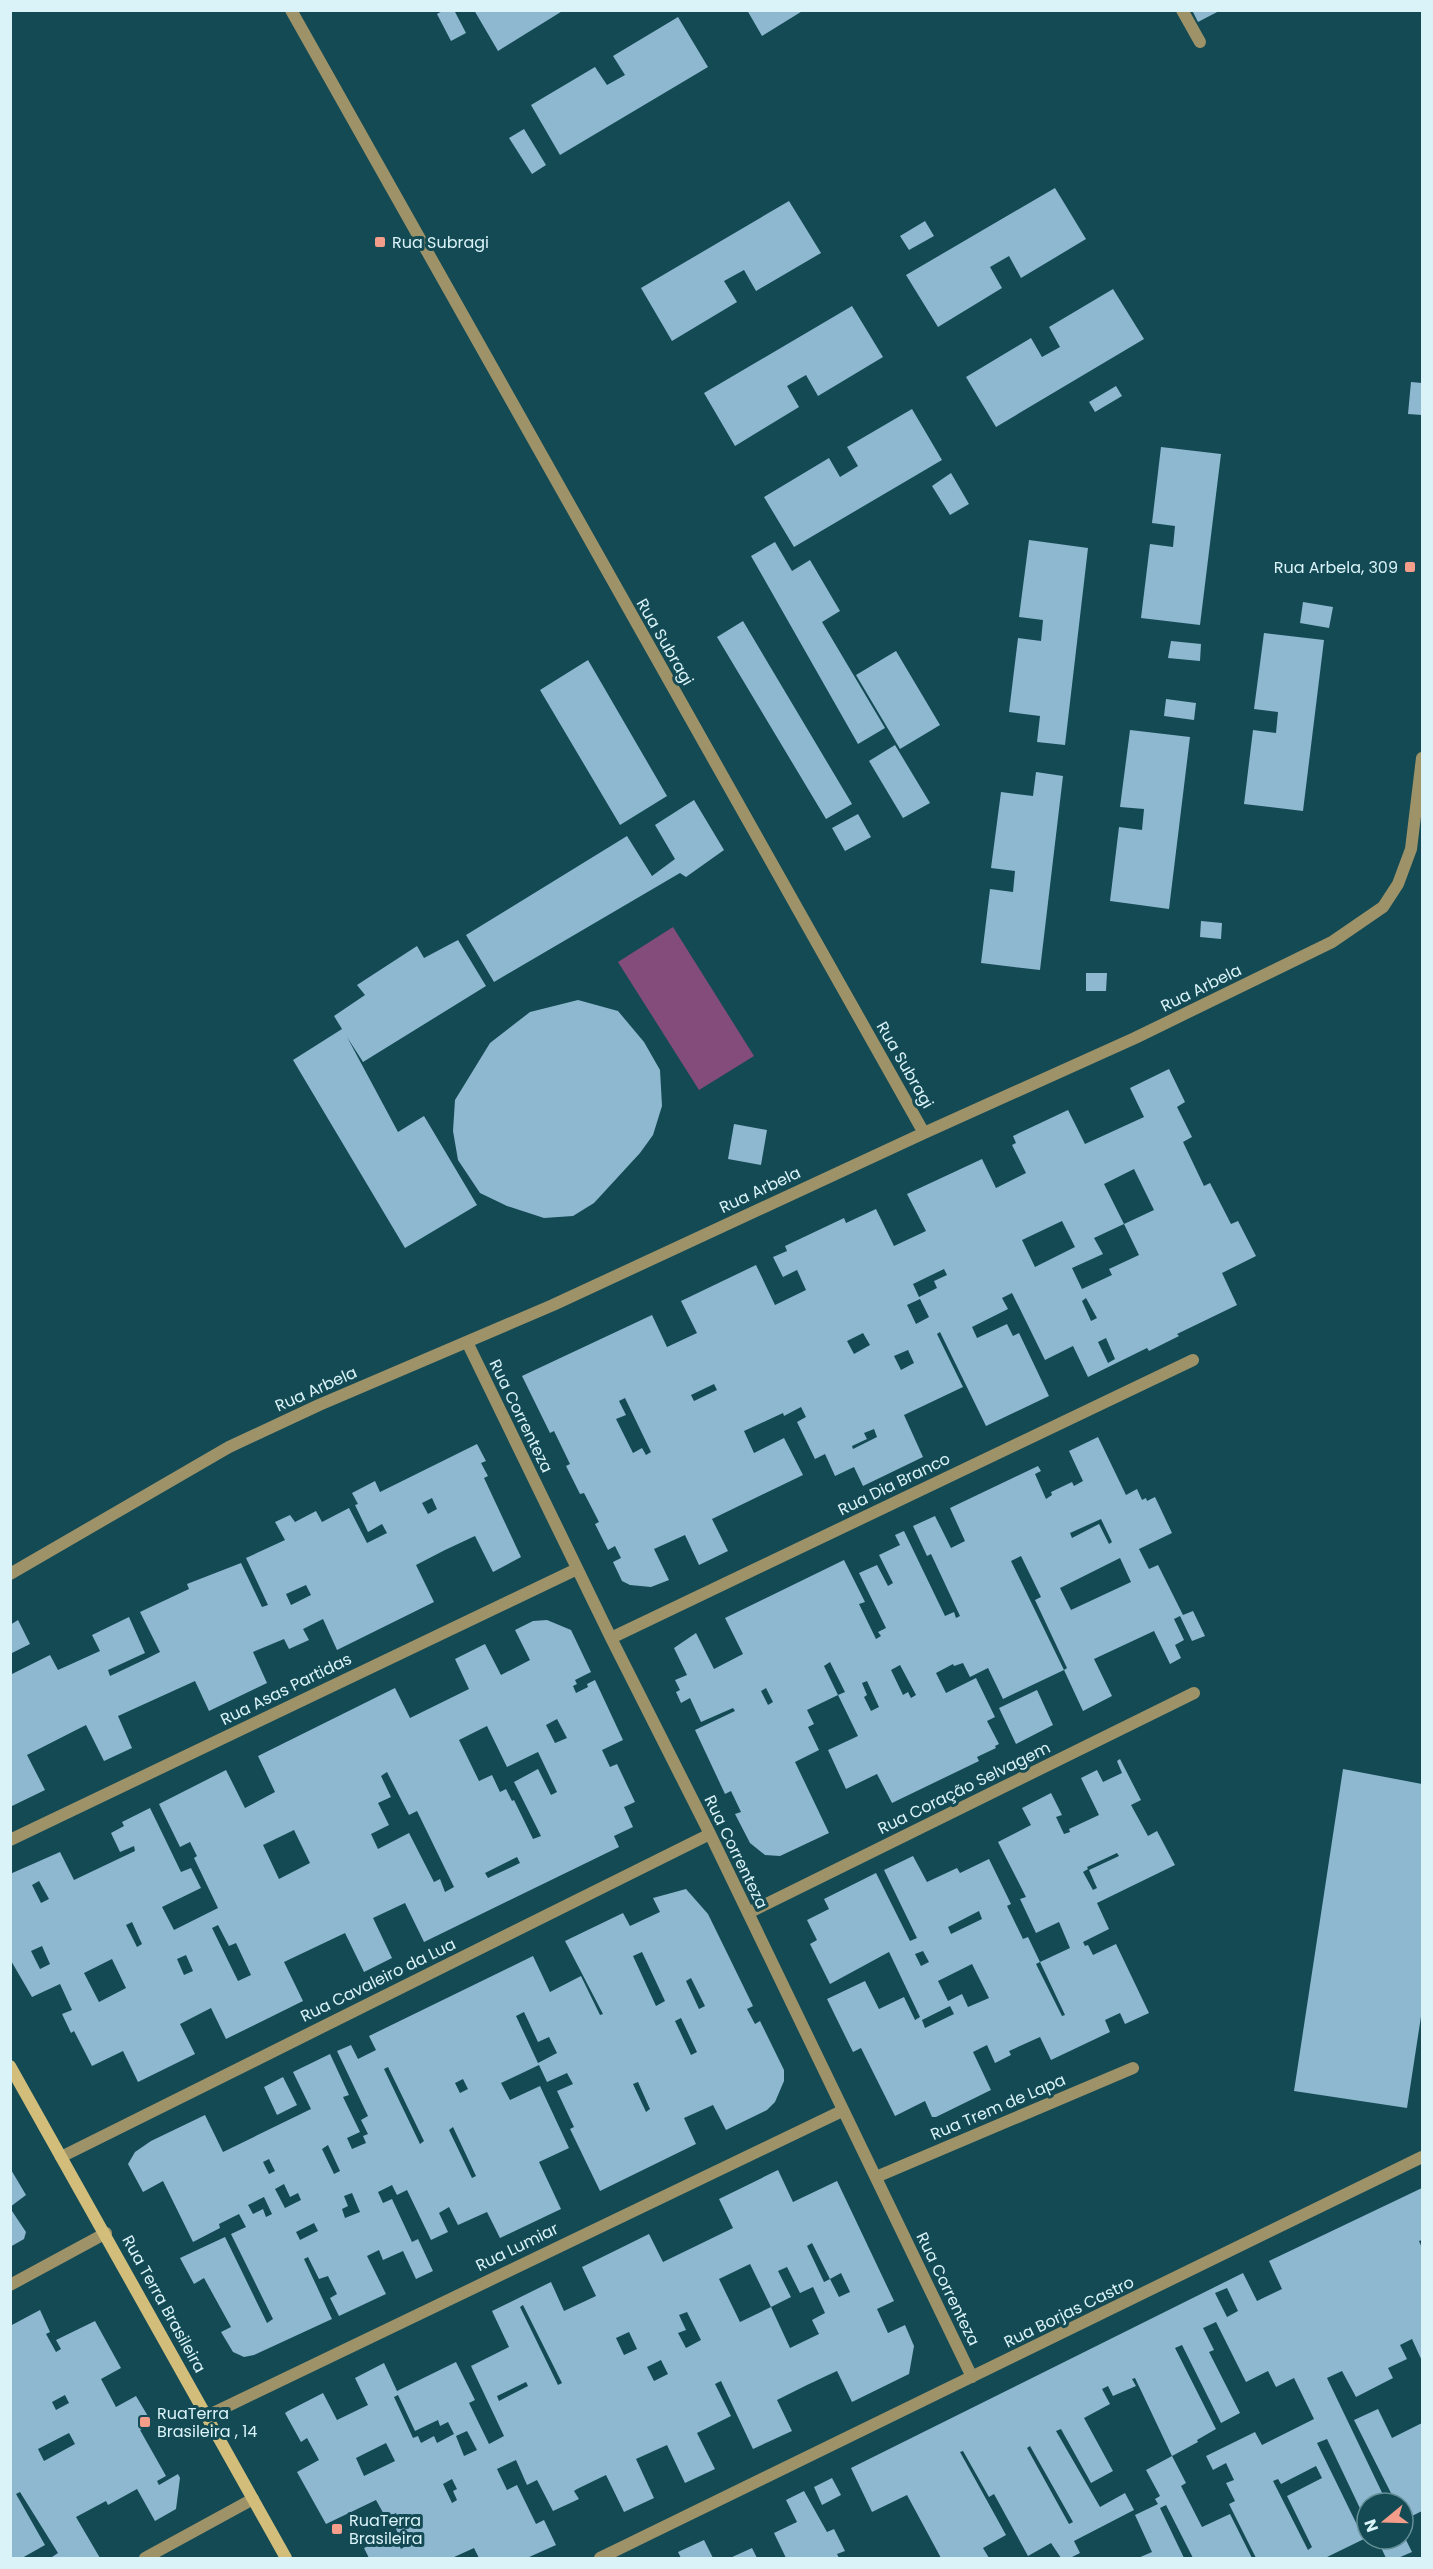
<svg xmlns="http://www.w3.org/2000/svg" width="1433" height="2569" font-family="Poppins,sans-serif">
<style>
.green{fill:#844c7b}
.building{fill:#8db8d0;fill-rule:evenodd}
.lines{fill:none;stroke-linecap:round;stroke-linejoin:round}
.lane{stroke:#9e9268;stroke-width:12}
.street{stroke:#9e9268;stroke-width:12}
.secondary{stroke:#d2be7a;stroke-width:12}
.poi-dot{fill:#f49d8b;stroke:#144a54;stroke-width:2}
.labels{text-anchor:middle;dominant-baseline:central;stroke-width:6;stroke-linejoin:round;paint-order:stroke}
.poi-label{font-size:16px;fill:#d9f3f9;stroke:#144a54;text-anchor:start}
.street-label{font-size:16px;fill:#d9f3f9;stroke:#144a54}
</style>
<rect width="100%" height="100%" fill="#144a54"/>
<path class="green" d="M673,927L754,1056L699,1090L618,962Z"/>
<path class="building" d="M444,10H454L466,33L451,41L437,14Z
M474,10H564L498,51Z
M747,10H804L762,36Z
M1192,10H1221L1198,22Z
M678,17L708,67L560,155L531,105L595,67L607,85L625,75L613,56Z
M524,129L546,165L532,174L509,138Z
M1055,188L1086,239L1021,278L1009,256L990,267L1002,288L938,327L906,275Z
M789,201L821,253L756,291L744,270L724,281L737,302L672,341L641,288Z
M925,221L934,236L909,250L900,236Z
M1113,289L1144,339L996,427L966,377L1031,338L1042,357L1060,347L1049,327Z
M852,306L883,357L818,396L806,375L787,386L799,407L735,446L704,393Z
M1411,382L1422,383V415L1408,414Z
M1116,386L1122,396L1095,412L1089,402Z
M912,409L942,460L794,547L764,497L829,458L840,477L858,466L847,447Z
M1161,447L1221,454L1200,625L1141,618L1150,544L1173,547L1175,526L1152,523Z
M951,473L969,504L950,515L932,486Z
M1029,540L1088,548L1065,745L1037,742L1040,716L1009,712L1018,638L1041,641L1043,620L1019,617Z
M775,542L792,571L810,560L840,611L822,622L885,728L858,744L751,556Z
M1303,602L1333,607L1329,628L1300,623Z
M743,621L852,804L826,819L717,637Z
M1264,633L1324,640L1303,811L1244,804L1253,730L1276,733L1278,712L1254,709Z
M1171,641L1201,644L1200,661L1168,658Z
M896,651L940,725L900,749L856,675Z
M588,660L667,796L620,825L540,690Z
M1166,699L1196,703L1194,720L1164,716Z
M1130,730L1190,737L1169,909L1110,901L1119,827L1142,830L1144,809L1120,807Z
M895,745L930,803L903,818L869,761Z
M1036,772L1063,776L1040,970L981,963L990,889L1013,892L1015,871L991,868L1001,792L1033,796Z
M694,800L724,850L686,877L680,873L494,982L466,935L627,836L652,876L675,859L655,825Z
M858,814L871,837L845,851L832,828Z
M1201,921L1222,923L1221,939L1200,937Z
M458,940L486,986L363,1062L347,1037L398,1132L424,1116L477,1205L405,1248L293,1060L342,1029L334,1016L365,995L357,985L417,946L424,958Z
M1086,973H1107L1106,991H1086Z
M578,1000L618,1011L644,1042L660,1070L662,1106L653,1135L640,1153L594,1203L573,1216L544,1218L507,1206L480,1193L458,1160L453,1131L455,1100L490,1043L530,1012Z
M1169,1069L1185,1102L1177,1107L1192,1137L1183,1142L1204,1186L1210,1183L1231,1224L1238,1221L1256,1256L1222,1273L1237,1305L1177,1334L1179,1336L1149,1351L1147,1348L1088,1377L1073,1346L1045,1360L1012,1293L1002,1298L1008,1309L972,1327L977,1338L1007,1324L1013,1336L1019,1333L1049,1396L986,1426L940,1332L937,1334L963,1387L904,1415L923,1457L863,1486L854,1467L835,1476L825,1454L815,1459L797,1422L806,1417L801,1407L784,1416L783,1413L744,1431L754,1453L784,1438L803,1475L712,1519L728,1551L699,1565L685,1535L654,1549L669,1580L651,1587L630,1585L622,1581L613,1562L621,1558L615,1546L608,1550L595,1524L599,1522L584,1493L580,1494L566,1466L570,1464L554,1431L550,1433L522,1376L652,1315L667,1347L697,1333L681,1301L756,1265L775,1305L806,1290L797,1270L783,1277L773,1257L787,1251L785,1246L844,1218L846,1223L876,1209L894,1246L926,1231L907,1194L982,1159L996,1188L1026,1173L1012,1145L1016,1143L1013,1136L1068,1110L1085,1144L1144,1117L1130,1088ZM1134,1169L1154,1210L1124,1224L1104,1184ZM1062,1221L1075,1247L1035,1267L1022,1240ZM1124,1224L1139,1255L1109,1269L1112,1275L1082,1289L1072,1268L1103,1254L1094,1238ZM944,1269L947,1275L934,1281L937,1288L919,1297L913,1284ZM1086,1298L1097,1318L1091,1321L1082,1301ZM920,1299L929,1317L916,1324L907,1305ZM863,1333L870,1345L854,1354L847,1341ZM1106,1338L1115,1359L1108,1363L1098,1342ZM908,1350L914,1363L901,1370L894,1356ZM714,1384L717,1390L694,1401L691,1395ZM625,1398L651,1452L646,1455L642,1448L633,1453L616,1419L626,1415L619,1401ZM874,1429L877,1437L853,1449L852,1446L867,1439L864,1433Z
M734,1124L767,1130L761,1165L728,1159Z
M1098,1437L1126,1495L1137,1489L1142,1500L1146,1498L1147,1501L1155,1497L1172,1533L1139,1549L1149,1569L1158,1565L1183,1615L1193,1611L1205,1636L1192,1641L1180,1616L1174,1619L1184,1640L1175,1645L1181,1658L1170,1664L1154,1631L1094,1659L1112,1696L1083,1711L1064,1670L1067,1668L1035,1600L1041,1597L1021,1556L1011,1561L1064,1670L1003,1699L988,1668L970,1677L963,1663L954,1666L953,1664L936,1673L946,1693L976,1678L995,1717L987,1721L999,1744L995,1746L996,1748L977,1757L979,1761L892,1803L877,1774L846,1789L828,1750L858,1736L838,1695L845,1692L830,1662L824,1666L838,1695L807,1710L814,1724L808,1727L819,1750L795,1762L829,1833L780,1856L765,1855L750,1843L735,1814L741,1812L731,1791L725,1794L695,1730L735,1711L733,1708L701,1722L690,1698L681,1703L676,1692L680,1690L675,1680L687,1675L674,1648L696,1633L714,1669L743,1654L725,1618L844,1560L865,1602L859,1604L876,1639L881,1636L878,1632L886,1628L859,1573L877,1565L888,1586L893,1583L879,1555L900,1545L895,1535L904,1531L945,1616L954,1612L956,1618L960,1616L931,1554L927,1556L913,1526L935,1516L951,1548L965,1541L950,1508L1038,1466L1041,1471L1035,1474L1046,1499L1052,1495L1051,1492L1072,1482L1074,1486L1083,1481L1069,1451ZM1101,1519L1112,1542L1109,1544L1099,1524L1072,1538L1070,1533ZM1120,1558L1131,1582L1071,1610L1060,1588ZM900,1665L916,1695L911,1698L908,1692L903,1695L891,1670ZM867,1681L879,1707L871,1711L864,1697L867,1695L862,1683ZM766,1688L773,1702L768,1705L761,1691Z
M477,1444L486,1461L481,1463L488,1476L484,1478L521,1557L493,1572L475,1536L445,1550L416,1565L434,1602L337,1650L323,1619L303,1629L309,1640L289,1649L284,1639L253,1652L267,1683L209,1711L195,1681L118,1716L132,1748L104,1761L86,1725L27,1755L45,1790L10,1807V1675L50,1655L58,1670L100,1651L92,1635L129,1617L145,1653L108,1670L110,1676L148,1658L160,1652L140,1612L189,1589L187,1584L241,1563L262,1607L268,1605L246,1558L285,1540L275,1522L290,1515L295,1522L316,1511L322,1522L349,1508L367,1543L387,1533L382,1524L368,1532L355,1505L358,1504L352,1493L375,1481L380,1492ZM432,1498L437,1509L428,1514L422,1503ZM306,1585L311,1595L291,1605L286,1594Z
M18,1620L30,1644L12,1653L10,1625Z
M547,1620L571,1630L591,1672L575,1680L577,1684L573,1686L576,1693L588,1687L587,1684L595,1680L623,1740L602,1750L610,1767L617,1764L635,1802L624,1807L633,1827L614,1836L619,1847L424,1942L405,1903L373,1918L392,1958L364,1972L345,1933L284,1962L303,2001L226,2039L211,2008L180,2024L195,2054L138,2082L123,2051L92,2066L74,2031L71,2033L62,2014L72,2010L60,1984L32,1997L10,1959V1874L60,1852L74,1880L135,1851L134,1846L120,1852L111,1833L124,1826L122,1822L150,1808L181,1872L191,1868L201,1888L162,1907L174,1930L218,1908L194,1858L197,1856L190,1842L180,1847L159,1804L226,1770L245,1808L275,1792L258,1756L395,1688L410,1718L469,1689L455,1659L485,1644L501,1675L530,1660L515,1630L533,1621ZM557,1719L567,1738L555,1743L546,1725ZM487,1726L507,1767L538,1752L557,1792L551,1795L538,1769L514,1782L541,1836L533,1839L514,1800L512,1801L506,1789L500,1792L492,1775L479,1781L459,1740ZM387,1772L409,1815L417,1811L454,1887L445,1892L440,1879L434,1882L409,1833L378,1849L371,1834L389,1825L378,1803L391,1797L381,1776ZM294,1830L310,1863L279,1879L263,1845ZM517,1857L520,1863L488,1878L485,1873ZM39,1881L49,1899L41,1903L32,1885ZM132,1922L142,1944L137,1947L126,1925ZM218,1925L229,1946L236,1943L251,1975L238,1981L212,1928ZM42,1946L50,1964L40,1969L31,1951ZM186,1955L193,1971L184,1975L177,1959ZM112,1959L126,1988L99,2002L84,1973Z
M1037,1690L1053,1725L1016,1744L999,1708Z
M1120,1759L1141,1800L1131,1805L1148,1836L1157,1831L1175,1865L1097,1903L1109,1929L1083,1942L1085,1946L1088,1945L1093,1955L1116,1944L1149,2013L1125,2024L1120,2013L1105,2020L1110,2032L1051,2060L1040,2037L1009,2051L1011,2055L995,2063L987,2045L973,2052L991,2090L936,2117H932L925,2101L895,2116L861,2048L853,2052L827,1999L865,1981L879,2009L904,1997L915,2020L920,2017L889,1952L830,1984L810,1944L817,1940L807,1920L829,1909L824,1899L876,1873L910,1941L917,1938L884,1870L913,1856L927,1882L957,1868L960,1873L989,1859L1011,1904L1007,1906L1023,1939L1028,1937L1040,1962L1036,1964L1062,2016L1065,2015L1040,1962L1070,1948L1059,1922L1036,1933L1020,1899L1026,1897L998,1842L1031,1825L1022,1808L1051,1793L1062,1815L1056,1817L1064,1834L1070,1832L1069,1829L1099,1815L1081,1778L1097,1770L1103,1782L1122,1773L1117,1761ZM1117,1853L1119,1856L1089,1870L1097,1888L1093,1890L1083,1872L1088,1869L1087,1867ZM979,1911L982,1919L951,1934L948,1927ZM923,1951L929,1962L921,1966L915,1954ZM972,1964L989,1998L968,2007L962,1994L948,2001L938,1981ZM950,2006L954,2014L925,2028L922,2020Z
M1343,1769L1422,1784V2010L1407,2108L1294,2091Z
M686,1889L708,1914L753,2006L747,2009L755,2024L760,2021L784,2070V2081L775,2102L767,2110L726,2130L713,2105L684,2118L696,2144L600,2191L570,2129L574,2127L557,2091L573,2084L567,2073L547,2082L539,2065L501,2083L510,2100L540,2086L569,2148L539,2162L561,2209L500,2238L487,2212L458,2225L449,2207L439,2213L448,2232L431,2240L407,2190L397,2195L392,2185L378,2192L383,2203L392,2199L412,2242L418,2239L433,2271L416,2279L403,2251L383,2260L379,2250L367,2256L386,2294L339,2316L330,2298L337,2294L328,2276L319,2279L308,2257L304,2259L332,2319L254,2355L244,2357L233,2352L221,2332L231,2327L204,2278L194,2284L180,2258L225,2237L267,2323L273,2319L231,2234L246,2227L239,2214L219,2224L220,2228L193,2242L163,2181L143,2192L128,2164L135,2152L151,2141L205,2115L223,2152L311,2109L293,2072L330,2054L349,2095L343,2097L360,2132L347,2138L352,2149L366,2143L363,2136L368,2134L361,2120L368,2116L337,2051L351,2045L358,2059L376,2050L369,2036L533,1956L550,1992L581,1976L600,2015L603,2014L565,1941L623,1913L630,1926L660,1912L653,1898ZM642,1952L665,2001L656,2006L633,1956ZM691,1978L705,2006L699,2009L686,1981ZM524,2012L538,2042L549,2037L557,2053L538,2063L516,2016ZM681,2018L697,2052L691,2055L675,2021ZM388,2067L424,2141L420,2144L384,2069ZM463,2079L468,2089L460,2093L455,2083ZM638,2082L650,2109L646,2112L633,2084ZM453,2127L476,2176L472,2178L449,2130ZM328,2145L340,2171L334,2174L322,2149ZM269,2159L275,2171L269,2174L263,2162ZM284,2184L290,2197L298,2193L301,2200L285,2208L275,2189ZM352,2193L360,2212L345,2218L342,2209L348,2206L344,2196ZM264,2197L272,2214L266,2217L263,2209L253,2214L248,2205ZM314,2223L318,2231L300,2240L296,2232Z
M283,2077L297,2105L277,2115L264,2087Z
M10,2168L26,2195L10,2207Z
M778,2170L793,2202L837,2181L838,2183L894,2301L877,2309L888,2333L905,2325L914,2346L909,2374L852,2402L837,2371L807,2385L777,2400L792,2431L753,2449L721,2381L715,2384L731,2416L697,2433L715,2469L685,2483L667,2445L636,2459L654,2498L624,2512L606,2475L577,2489L574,2491L579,2499L553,2511L537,2480L527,2485L516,2460L497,2469L507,2490L517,2485L536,2524L544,2520L556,2545L527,2558H479L474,2548L452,2558H369L364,2548L394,2534L401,2549L404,2547L393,2522L399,2520L396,2513L386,2518L376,2500L326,2524L297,2472L319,2460L307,2438L301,2442L285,2413L288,2411L323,2393L337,2420L368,2405L355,2378L384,2363L397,2391L456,2362L475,2400L469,2403L489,2444L504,2436L471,2366L509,2347L492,2311L551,2282L564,2311L596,2296L582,2267L649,2234L663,2262L733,2228L719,2199ZM812,2243L830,2279L841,2273L850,2292L839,2297L830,2279L824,2282L807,2246ZM750,2264L771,2307L791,2297L778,2271L787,2267L800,2293L813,2287L825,2313L812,2320L819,2334L790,2348L771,2307L740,2322L719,2279ZM523,2305L562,2383L558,2385L520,2307ZM687,2312L701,2340L686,2348L678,2333L686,2330L679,2315ZM629,2332L637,2349L624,2355L616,2338ZM661,2360L668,2374L654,2381L647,2367ZM526,2382L528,2386L499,2401L497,2396ZM398,2395L415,2431L438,2420L440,2426L448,2422L454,2434L437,2443L434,2436L421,2443L418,2436L413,2438L394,2397ZM467,2431L477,2450L464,2456L456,2436ZM386,2443L395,2461L364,2476L356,2458ZM452,2479L457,2489L453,2491L457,2500L452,2503L443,2484Z
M1422,2188V2240L1419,2241L1422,2248V2361L1412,2339L1400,2345L1407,2359L1388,2368L1393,2378L1356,2397L1342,2371L1327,2378L1387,2503H1367V2523L1327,2439L1317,2443L1364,2539L1325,2558H1256L1229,2504L1235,2501L1226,2483L1234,2480L1226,2463L1213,2470L1206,2456L1255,2432L1262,2445L1314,2419L1294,2378L1276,2387L1268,2371L1246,2382L1216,2322L1203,2328L1214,2350L1209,2352L1240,2413L1221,2423L1182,2345L1175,2348L1216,2429L1197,2440L1198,2442L1172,2456L1135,2378L1132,2379L1136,2386L1113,2396L1108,2386L1102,2389L1110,2404L1084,2418L1113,2471L1091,2483L1061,2429L1056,2431L1100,2507L1125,2493L1134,2510L1074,2541L1080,2553L1070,2558H1061L1051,2543L1028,2556L994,2494L989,2497L963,2451L960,2452L1006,2535L983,2548L989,2558H941L907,2495L872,2512L851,2468L1243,2273L1257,2301L1282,2289L1269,2261ZM1227,2288L1238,2311L1227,2317L1215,2293ZM1030,2446L1073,2522L1069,2524L1027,2448ZM1316,2466L1322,2478L1287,2496L1312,2547L1308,2550L1273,2481L1278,2479L1281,2484Z
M12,2211L26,2232L24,2239L10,2247V2212Z
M40,2310L50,2332L46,2334L56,2352L61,2349L56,2340L95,2321L121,2368L101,2379L116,2407L136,2396L152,2423L140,2430L166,2476L157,2481L159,2485L178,2474L180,2478L176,2509L155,2521L137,2489L108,2505L106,2501L76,2517L100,2558H53L52,2557L58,2553L20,2492L16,2494L45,2545L22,2558H10V2326ZM65,2395L69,2403L56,2410L52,2402ZM69,2433L75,2444L44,2461L38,2449Z
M1378,2409L1392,2438L1422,2423V2511L1404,2520L1403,2503H1396L1354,2420Z
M1172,2456L1186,2483L1181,2486L1202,2527L1230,2514L1252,2558H1193L1166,2505L1160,2508L1184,2558H1138L1152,2552L1135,2515L1158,2504L1155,2499L1160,2496L1146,2470Z
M832,2478L841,2495L822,2505L814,2487Z
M804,2491L827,2532L834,2529L845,2551L837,2554L839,2558H786L774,2533L797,2522L786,2500Z
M1403,2534L1412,2552L1398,2558H1386L1377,2539H1403Z
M704,2540L713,2558H681L678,2552Z
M752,2548L757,2558H730Z"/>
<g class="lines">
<path class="lane" d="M1182,10L1200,42"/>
<path class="street" d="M291,10L924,1133
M467,1342L611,1638L710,1834L972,2377
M10,1574L229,1447L319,1405L553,1305L924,1133L1135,1038L1332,942L1383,907L1398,884L1411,849L1422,758
M611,1638L1193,1360
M10,1840L577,1569
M748,1913L1194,1693
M61,2157L710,1834
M876,2177L1133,2068
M10,2285L106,2233
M207,2416L842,2111
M145,2558L253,2499
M600,2558L1422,2157"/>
<path class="secondary" d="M10,2066L286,2558"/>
</g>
<g class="poi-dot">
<rect x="374" y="236" width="12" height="12" rx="3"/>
<rect x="1404" y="561" width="12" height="12" rx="3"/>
<rect x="139" y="2416" width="12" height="12" rx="3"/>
<rect x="331" y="2523" width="12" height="12" rx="3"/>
</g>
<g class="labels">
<g class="poi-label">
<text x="392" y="242">Rua Subragi</text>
<text x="1398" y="567" text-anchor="end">Rua Arbela, 309</text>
<text x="157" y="2413">RuaTerra<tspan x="157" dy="18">Brasileira , 14</tspan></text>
<text x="349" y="2520">RuaTerra<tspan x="349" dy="18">Brasileira</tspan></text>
</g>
<g class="street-label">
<text transform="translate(665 642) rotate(60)">Rua Subragi</text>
<text transform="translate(1201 988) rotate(-26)">Rua Arbela</text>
<text transform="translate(905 1065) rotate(60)">Rua Subragi</text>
<text transform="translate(760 1190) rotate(-25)">Rua Arbela</text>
<text transform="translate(316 1389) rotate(-24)">Rua Arbela</text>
<text transform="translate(521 1416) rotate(64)">Rua Correnteza</text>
<text transform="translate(894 1484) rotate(-26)">Rua Dia Branco</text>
<text transform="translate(286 1689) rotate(-26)">Rua Asas Partidas</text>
<text transform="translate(964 1788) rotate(-26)">Rua Coração Selvagem</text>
<text transform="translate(736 1852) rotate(64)">Rua Correnteza</text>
<text transform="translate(378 1980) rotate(-26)">Rua Cavaleiro da Lua</text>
<text transform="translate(998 2107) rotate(-23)">Rua Trem de Lapa</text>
<text transform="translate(517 2247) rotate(-26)">Rua Lumiar</text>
<text transform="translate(948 2289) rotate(64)">Rua Correnteza</text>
<text transform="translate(164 2304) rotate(61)">Rua Terra Brasileira</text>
<text transform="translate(1069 2312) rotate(-26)">Rua Borjas Castro</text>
</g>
</g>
<rect width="1433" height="2569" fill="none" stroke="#d9f3f9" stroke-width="24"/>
<g transform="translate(1385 2521) rotate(251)"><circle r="28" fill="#144a54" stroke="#638e96" stroke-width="1.5"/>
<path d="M0-4.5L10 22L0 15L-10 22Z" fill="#f49d8b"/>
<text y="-9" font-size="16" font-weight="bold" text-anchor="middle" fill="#d9f3f9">N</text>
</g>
</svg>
